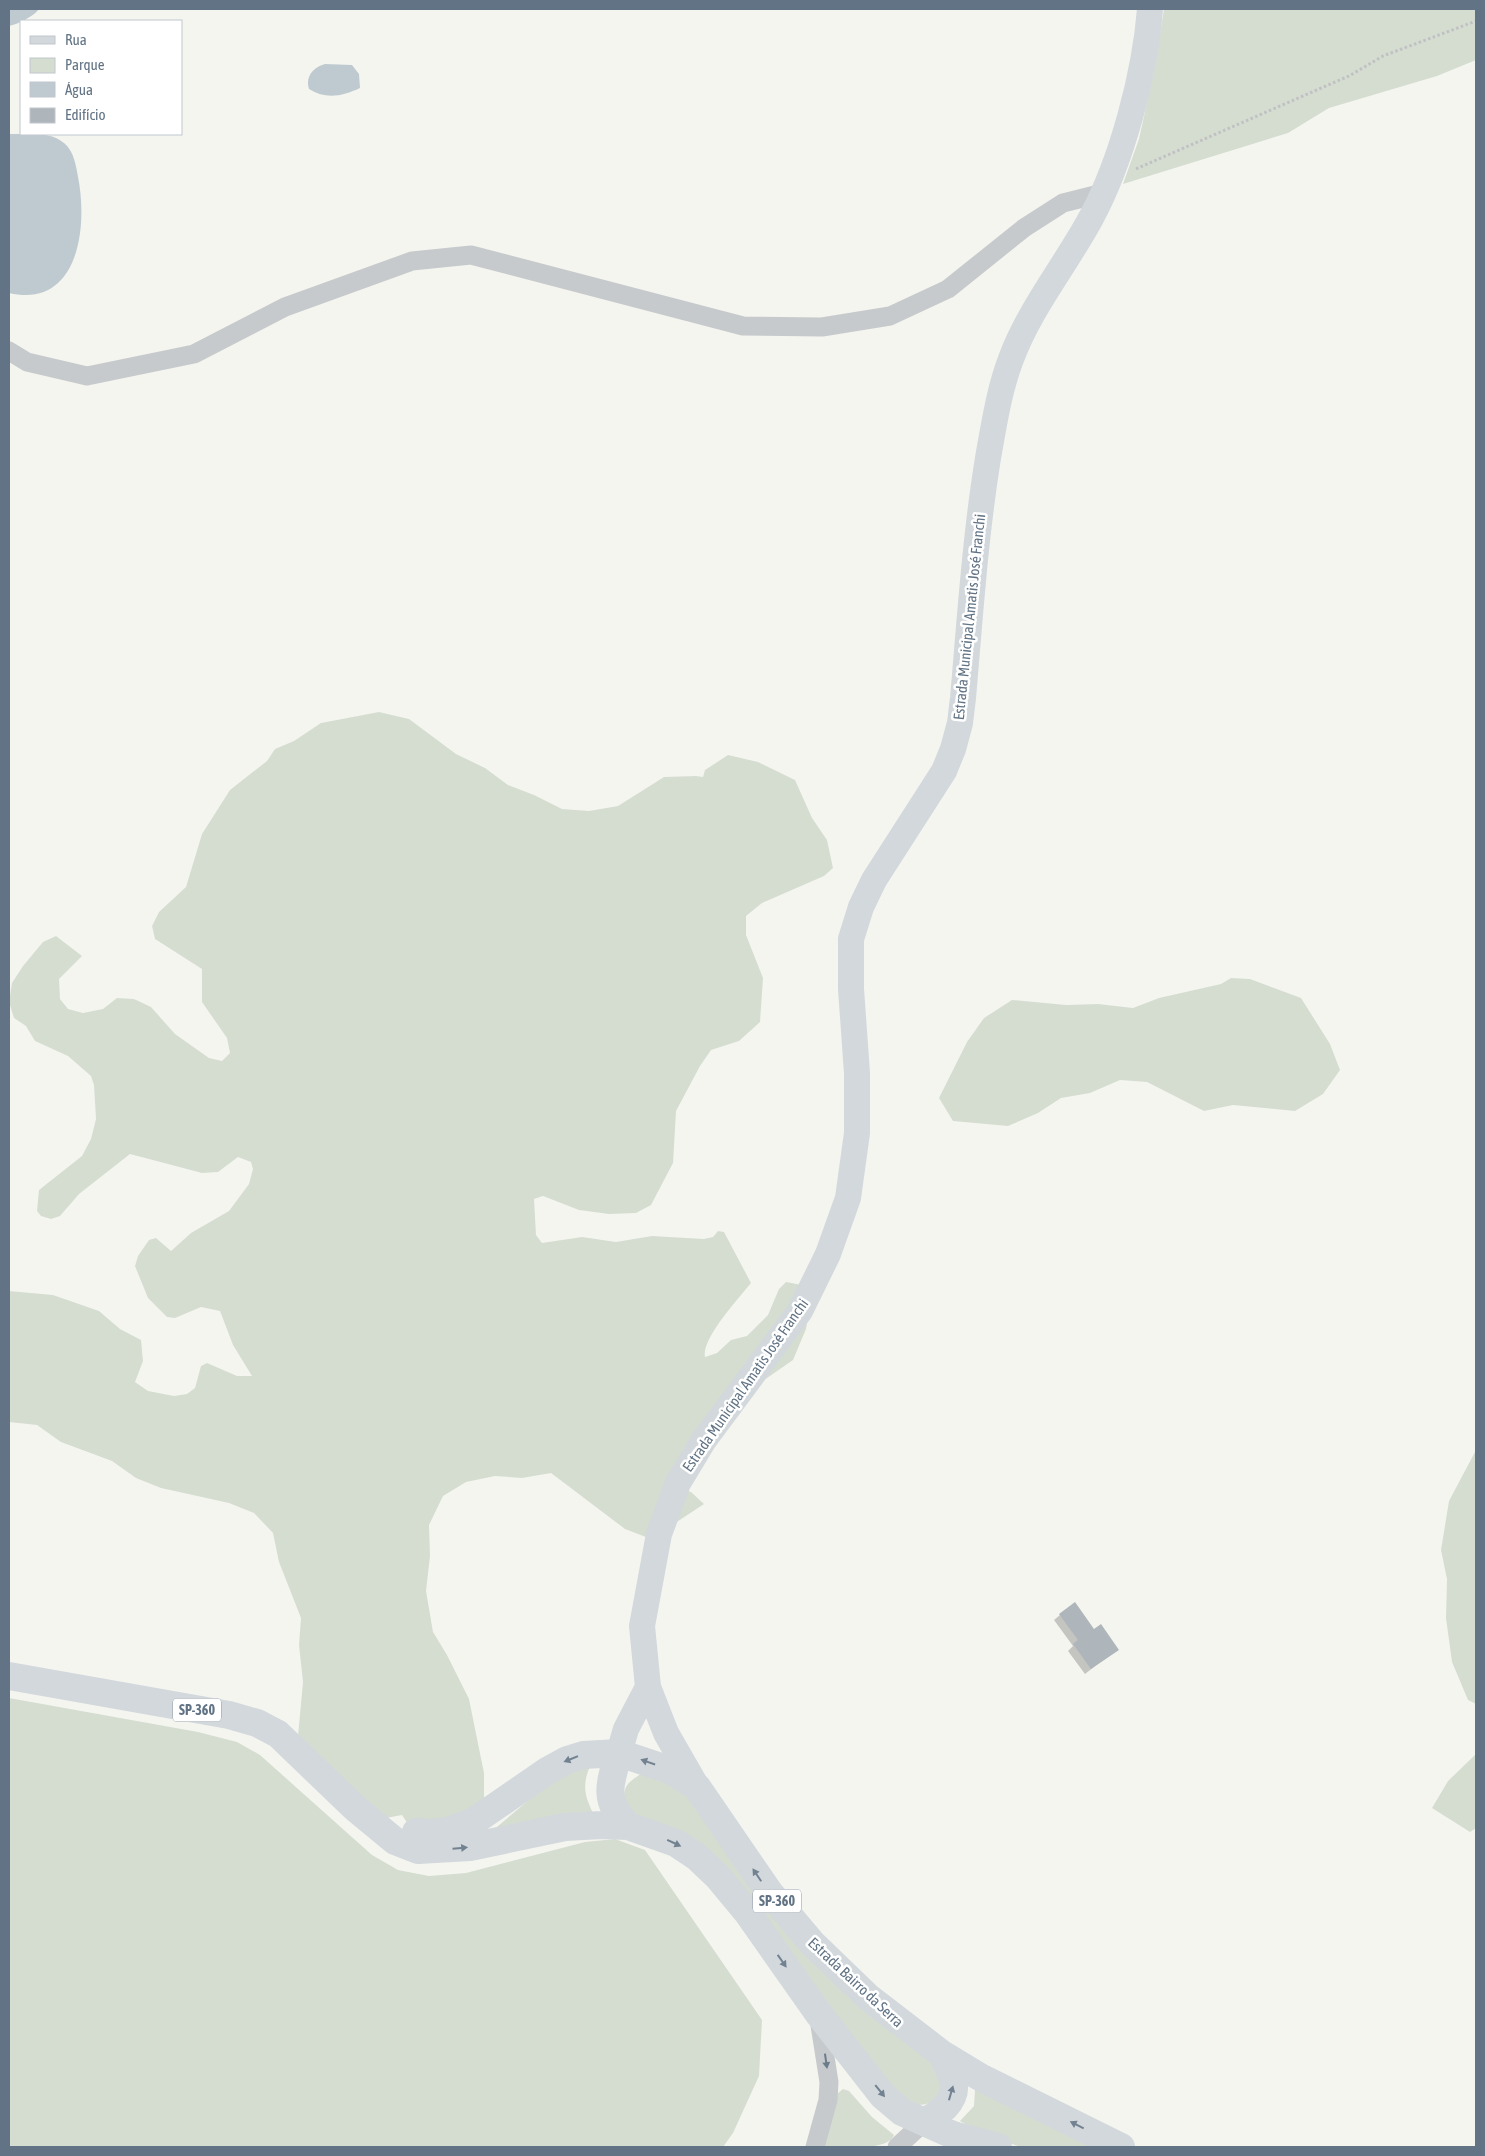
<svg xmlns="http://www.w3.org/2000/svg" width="1485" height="2156" font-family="'Asap Condensed',sans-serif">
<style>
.green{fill:#d5ddd1}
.water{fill:#bfcad0}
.shadow{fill:#0003}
.building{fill:#aeb6bb}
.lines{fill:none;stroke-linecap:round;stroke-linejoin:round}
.path{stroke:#c0c1c3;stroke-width:3;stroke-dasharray:2.5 2.5;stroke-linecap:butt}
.street{stroke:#c7cacd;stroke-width:19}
.secondary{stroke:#d2d8dc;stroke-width:26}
.primary{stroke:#d2d8dc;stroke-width:28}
.oneway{fill:#728291}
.oneway2{fill:#6b7c8b}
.labels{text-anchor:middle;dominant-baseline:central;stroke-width:5;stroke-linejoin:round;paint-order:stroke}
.shield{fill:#fff;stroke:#909da9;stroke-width:1}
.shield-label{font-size:14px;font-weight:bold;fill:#617384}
.street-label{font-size:15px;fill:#617384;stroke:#fff}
</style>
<rect width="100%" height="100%" fill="#f5f5f0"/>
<path class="green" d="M1164,9H1476V60L1437,76L1329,108L1288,133L1123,184L1139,139L1155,66Z
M379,712L409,719L456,754L485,768L508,785L534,795L562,809L589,811L618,806L664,777L696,776L703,777L705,770L728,755L758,762L795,780L812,818L827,840L833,868L824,876L762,903L746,916V935L763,978L760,1022L739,1041L711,1050L700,1066L676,1111L673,1163L651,1205L636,1213L609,1214L579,1210L543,1196L534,1199L536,1235L542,1243L582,1237L616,1242L652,1236L704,1239L713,1237L718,1231L724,1232L751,1283C739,1298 701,1339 705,1357L717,1353L731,1340L747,1336L768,1315L779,1289L786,1282L802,1285L811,1296L806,1329L793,1360L727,1406L672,1485L691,1492L704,1504L651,1539L625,1529L551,1473L522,1478L495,1476L466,1482L443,1496L429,1525L430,1556L426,1591L433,1632L447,1655L469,1699L484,1773V1805L412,1830L402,1815L386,1818L296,1758L303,1682L299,1645L301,1618L279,1562L273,1533L254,1513L229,1503L161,1488L136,1478L112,1461L61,1442L37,1425L9,1422V1291L53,1295L99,1311L120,1329L141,1340L143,1361L135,1382L148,1391L174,1396L187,1394L195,1388L201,1366L207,1363L237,1376H252L233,1345L220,1311L201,1307L175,1318L167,1317L148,1298L135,1266L138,1256L149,1240L156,1238L171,1251L191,1233L229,1211L249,1184L253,1169L251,1162L238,1157L218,1172L202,1173L130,1154L79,1194L60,1216L51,1219L41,1216L37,1211L39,1190L82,1156L91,1139L96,1119L94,1085L91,1076L68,1056L35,1041L26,1026L14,1018L9,1002L12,983L23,966L43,942L56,936L82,956L59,979L60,999L68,1009L83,1013L103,1009L117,998L134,999L151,1007L175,1034L209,1058L222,1061L230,1053L227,1038L202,1002V969L155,939L152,926L159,912L186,887L202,834L230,790L267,761L275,749L294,741L321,723Z
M1231,978L1250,979L1301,998L1330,1044L1340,1070L1323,1094L1295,1111L1233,1105L1204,1111L1147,1082L1120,1080L1090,1093L1061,1098L1038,1113L1008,1126L953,1121L939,1098L967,1042L984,1018L1012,1000L1066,1005L1098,1004L1133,1008L1159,998L1221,984Z
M1476,1450V1704L1468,1700L1452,1662L1446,1618L1447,1579L1441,1550L1449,1501Z
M9,1698L198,1732L237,1742L260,1755L372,1855L398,1870L429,1876L466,1873L585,1842L615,1839L645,1850L762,2020L759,2076L733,2133L723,2147H9Z
M1476,1754V1828L1470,1832L1432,1808L1448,1781Z
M591,1764C582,1784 584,1794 593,1813L492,1831L567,1768Z
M641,1774L675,1782L933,2056L946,2080L934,2102C913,2108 908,2105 892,2091L725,1871L625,1809C623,1789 623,1785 641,1774Z
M843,2089L849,2091L872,2117L894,2135C888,2152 838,2147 823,2147L837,2094Z
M975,2089L1092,2147H1021L982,2134L960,2121L974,2106Z"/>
<path class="water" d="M9,9H39C33,17 18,24 9,26Z
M325,64L352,65L359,74L360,88C343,96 326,100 309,89C305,77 313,67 325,64Z
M9,134C26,134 51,131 64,143C74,151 76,166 78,177C88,226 79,309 9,293Z"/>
<path class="shadow" d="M1060,1615L1094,1631L1117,1649L1085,1674L1068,1651L1073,1646L1054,1620Z"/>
<path class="building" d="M1075,1602L1094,1629L1101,1624L1119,1650L1091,1669L1073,1644L1078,1640L1059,1614Z"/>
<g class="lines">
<path class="path" d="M1136,169L1349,76L1383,56L1476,21"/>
<path class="street" d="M9,351L27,362L87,376L194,354L285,307L412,261L471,255L743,326L822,327L890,316L948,289L1024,228L1063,203L1103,193
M815,2147L828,2100L829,2082L819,2019
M897,2147L924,2122"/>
<path class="secondary" d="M619,1753L626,1729L648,1687
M697,1787L666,1733L648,1687L642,1626L659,1534L678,1483L704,1440L800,1311L828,1254L848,1198L857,1133V1073L851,989V939L861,907L874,880L944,771L953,749L960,723L963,698C970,618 975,538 988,458C994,425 999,390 1011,359C1030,308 1065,266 1091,218C1122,161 1145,73 1150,9"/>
<path class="primary" d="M9,1676L229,1715L257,1723L278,1734L355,1808L395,1841L418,1850L470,1847L565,1827L602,1825L628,1826L676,1843L697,1857L718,1877L747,1912L818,2013L883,2096L902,2112L924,2122L953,2135L998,2147
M619,1753C609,1785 603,1801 628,1826
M416,1832L432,1833L451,1830L473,1822L547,1771L567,1760L583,1755L619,1753L670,1770L697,1787L769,1892L812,1943L868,1997L942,2054L980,2077L1121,2147
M924,2122C938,2115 956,2102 954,2084C952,2074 946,2063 942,2054"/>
</g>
<defs><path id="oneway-solid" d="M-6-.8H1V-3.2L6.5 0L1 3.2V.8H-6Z" transform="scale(1.25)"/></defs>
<g class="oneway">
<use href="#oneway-solid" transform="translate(571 1759) rotate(158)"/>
<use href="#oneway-solid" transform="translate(648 1762) rotate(-161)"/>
<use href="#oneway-solid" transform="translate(674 1843) rotate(25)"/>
<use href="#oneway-solid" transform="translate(460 1848) rotate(-5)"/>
<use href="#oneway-solid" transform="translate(757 1875) rotate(-124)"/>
<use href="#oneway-solid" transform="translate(782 1961) rotate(55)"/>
<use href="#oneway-solid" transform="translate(880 2091) rotate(51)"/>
<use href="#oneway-solid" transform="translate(951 2093) rotate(-74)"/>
<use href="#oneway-solid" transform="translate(1077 2125) rotate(-153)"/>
</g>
<use class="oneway2" href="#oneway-solid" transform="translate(826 2061) rotate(82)"/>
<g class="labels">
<g class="shield">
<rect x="173" y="1698.5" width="48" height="23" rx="4"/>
<rect x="753" y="1889.5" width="48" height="23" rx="4"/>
</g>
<g class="shield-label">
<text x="197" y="1710">SP-360</text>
<text x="777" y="1901">SP-360</text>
</g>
<g class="street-label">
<text transform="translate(969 617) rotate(-84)">Estrada Municipal Amatis José Franchi</text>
<text transform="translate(745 1385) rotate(-55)">Estrada Municipal Amatis José Franchi</text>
<text transform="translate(856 1982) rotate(43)">Estrada Bairro da Serra</text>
</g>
</g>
<rect width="1485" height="2156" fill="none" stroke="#617384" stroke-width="20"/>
<rect x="20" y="20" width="162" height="115" fill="#ffffff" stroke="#c0c7ce"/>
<rect x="30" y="36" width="25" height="8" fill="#d2d8dc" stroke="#c0c7ce"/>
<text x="65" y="45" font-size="15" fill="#617384">Rua</text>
<rect x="30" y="58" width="25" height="15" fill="#d5ddd1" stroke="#c0c7ce"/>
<text x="65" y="70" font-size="15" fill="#617384">Parque</text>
<rect x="30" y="82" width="25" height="15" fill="#bfcad0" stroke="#c0c7ce"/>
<text x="65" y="95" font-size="15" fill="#617384">Água</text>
<rect x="30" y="108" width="25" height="15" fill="#aeb6bb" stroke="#c0c7ce"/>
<text x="65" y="120" font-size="15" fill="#617384">Edifício</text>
</svg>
